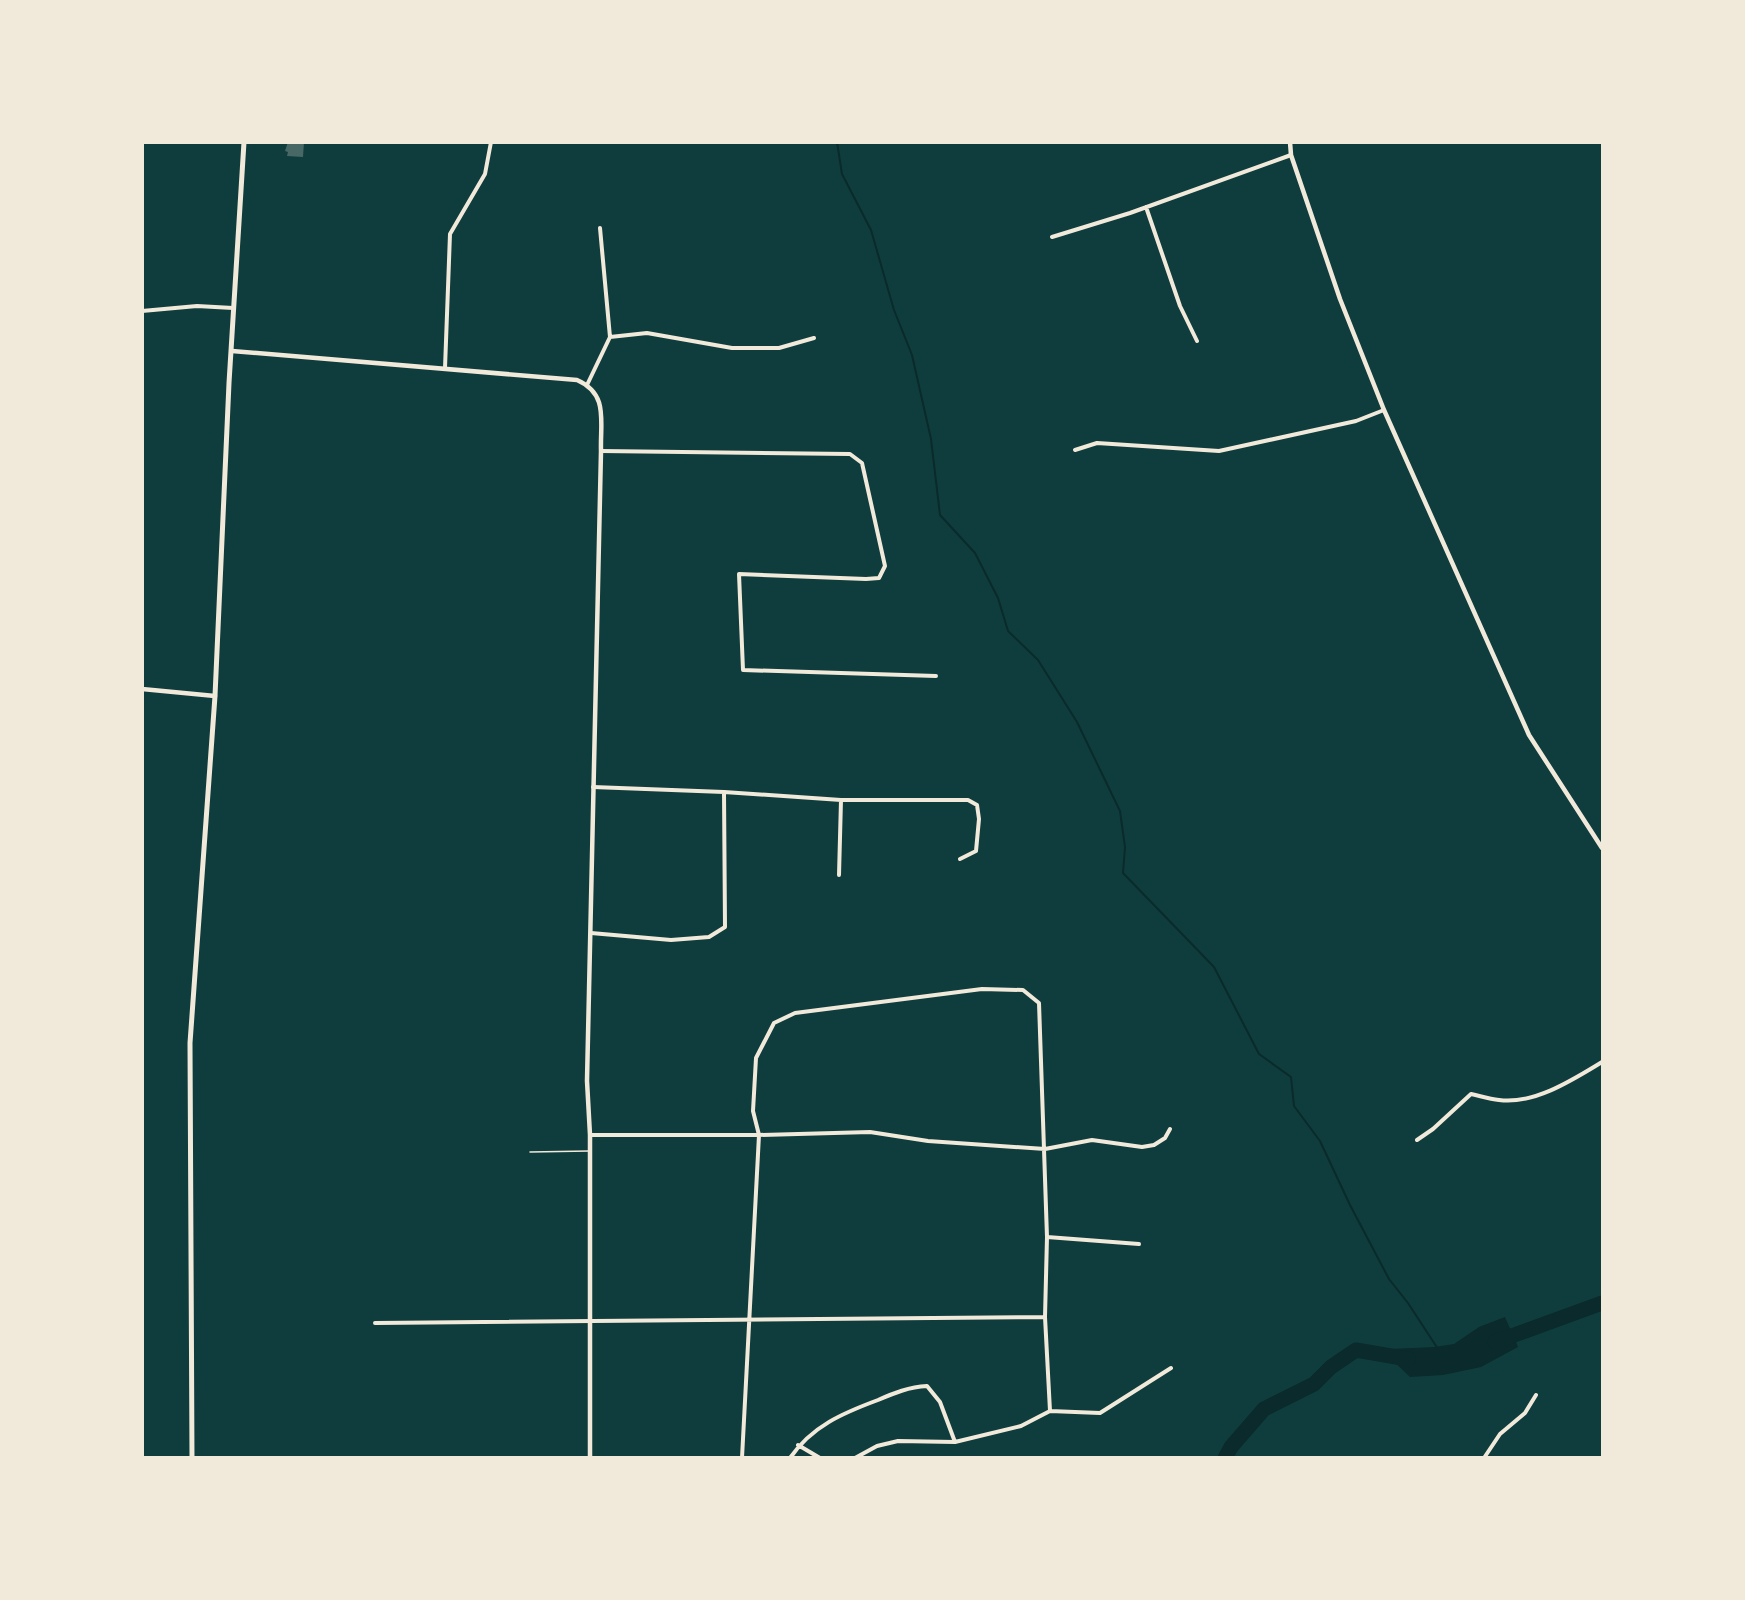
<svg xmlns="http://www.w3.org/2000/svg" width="1745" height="1600" font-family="Raleway,sans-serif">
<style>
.water{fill:#0a2a2b}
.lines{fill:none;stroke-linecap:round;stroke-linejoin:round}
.stream{stroke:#0a2a2b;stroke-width:2}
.river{stroke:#0a2a2b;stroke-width:15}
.building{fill:#486865}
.service{stroke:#f1e9da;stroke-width:1.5}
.minor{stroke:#f1e9da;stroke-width:4}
.tertiary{stroke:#f1e9da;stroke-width:4.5}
.secondary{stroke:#f1e9da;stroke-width:5}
</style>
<rect width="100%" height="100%" fill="#0f3d3e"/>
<path class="water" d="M1505,1317L1518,1347L1481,1367L1443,1375L1410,1377L1388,1356L1390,1349L1435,1347L1454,1344L1479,1327Z"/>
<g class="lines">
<path class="stream" d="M837,142L842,174L871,230L894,310L912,355L931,439L940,515L975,553L998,598L1008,631L1038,660L1077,722L1120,811L1125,847L1123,873L1214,967L1259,1054L1291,1077L1294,1106L1320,1141L1350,1205L1389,1279L1408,1303L1438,1349"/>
<path class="river" d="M1495,1342L1602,1303
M1225,1458L1231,1447L1264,1409L1314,1384L1331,1367L1356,1350L1408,1359"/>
</g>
<path class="building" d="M288,142H304L303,157L287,156L288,152L285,151Z"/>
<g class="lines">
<path class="service" d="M530,1152L589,1151"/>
<path class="minor" d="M1146,207L1180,306L1197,341
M1052,237L1130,213L1291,155
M142,311L197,306L233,308
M610,337L647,333L732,348H779L814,338
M445,368L450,234L485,174L491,142
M587,385L610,337L600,228
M1075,450L1097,443L1219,451L1356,421L1384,410
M601,451L850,454L862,463L885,566L879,578L866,579L739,574L743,670L936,676
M593,787L724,792L841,800H968L977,805L979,819L976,851L960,859
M839,875L841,800
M591,933L671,940L709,937L725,927L724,792
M590,1135H759L870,1132L928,1141L1045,1149L1092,1140L1142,1147L1154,1145L1165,1138L1170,1129
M1417,1140L1433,1129L1471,1094C1480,1096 1490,1099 1499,1100C1534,1105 1574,1079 1602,1062
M1047,1237L1139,1244
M375,1323L1045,1317
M798,1445L820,1458
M742,1458L759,1135L753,1111L756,1058L774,1023L795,1013L982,989L1023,990L1039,1003L1047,1237L1045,1317L1050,1411
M790,1458C812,1426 843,1413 878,1400C894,1393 909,1387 927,1386L940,1402L955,1442L1021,1426L1050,1411L1100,1413L1171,1368
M855,1458L877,1446L898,1441L955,1442
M1484,1458L1500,1434L1525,1413L1536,1395"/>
<path class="tertiary" d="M1290,142L1291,155L1340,299L1384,410L1529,735L1602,848
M232,351L577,380C609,394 600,421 601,451L587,1081L590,1135V1458
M142,689L215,696"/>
<path class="secondary" d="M192,1458L190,1043L215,696L229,383L244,142"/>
</g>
<rect width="1745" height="1600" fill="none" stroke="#f1e9da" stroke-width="288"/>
</svg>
